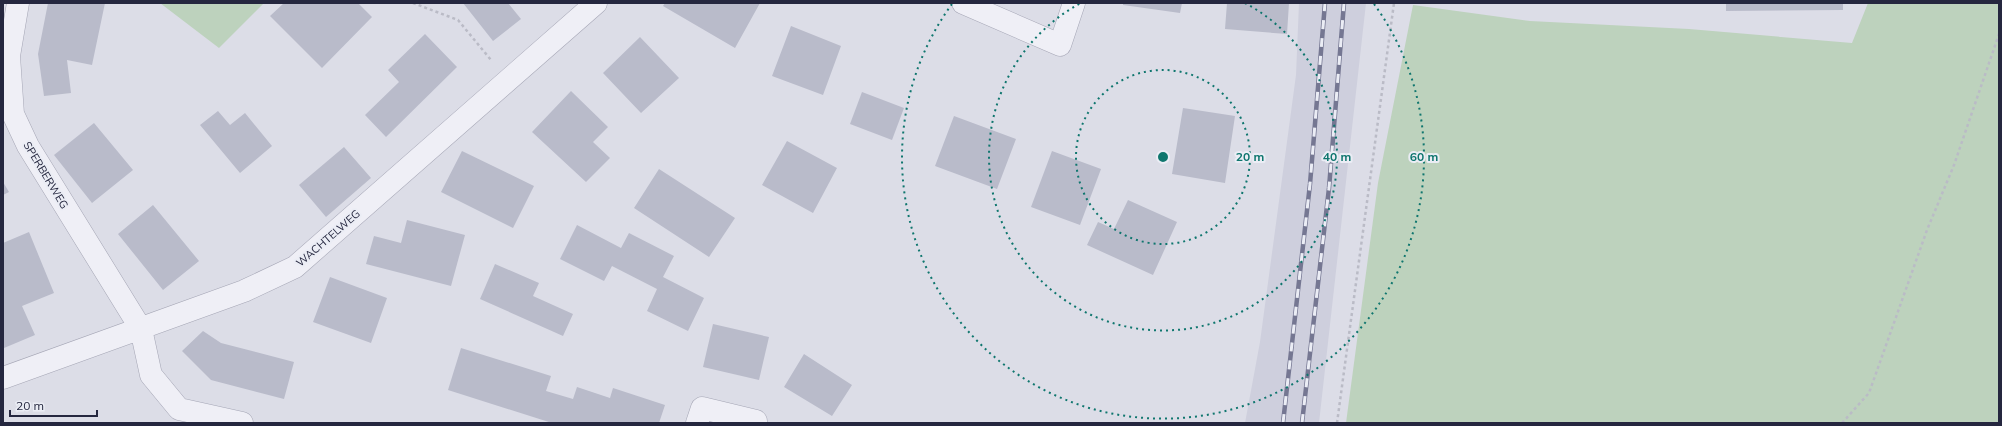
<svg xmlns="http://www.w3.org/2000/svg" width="2002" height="426" font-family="Mulish,sans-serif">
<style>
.built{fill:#cecfdd}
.green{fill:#bdd2bd}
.building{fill:#b9bbca}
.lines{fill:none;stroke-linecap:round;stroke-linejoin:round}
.minor-casing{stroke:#a5a6b5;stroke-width:23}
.path{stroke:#babbc6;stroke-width:2.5;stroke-dasharray:3 3;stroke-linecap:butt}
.minor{stroke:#efeff6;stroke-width:22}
.rail-casing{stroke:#757792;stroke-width:4.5}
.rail{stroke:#ebedf5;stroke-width:3;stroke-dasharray:9;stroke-linecap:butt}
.ring{fill:none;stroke:#0f766e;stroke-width:2;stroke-dasharray:2 4}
.labels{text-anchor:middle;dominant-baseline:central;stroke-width:4;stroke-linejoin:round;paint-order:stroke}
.street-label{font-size:11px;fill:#25273f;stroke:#ebedf5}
.centre{fill:#0f766e;stroke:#ebedf5;stroke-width:2}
.ring-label{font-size:12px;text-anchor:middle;font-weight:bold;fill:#0f766e;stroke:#ebedf5;stroke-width:4;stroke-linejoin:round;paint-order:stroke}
</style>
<rect width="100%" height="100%" fill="#dcdde7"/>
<path class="built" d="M1299,3H1366L1319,423H1245L1260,342L1296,75Z"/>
<path class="green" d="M160,3H264L219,48Z
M1868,3H1999V423H1346L1378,183L1413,5L1530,21L1689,29L1852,43Z"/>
<path class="building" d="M48,3H105L92,65L67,60L71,93L44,96L38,54Z
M284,3H358L372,17L322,68L270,16Z
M463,3H508L521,19L493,41Z
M665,3H760L735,48L663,6Z
M1123,3H1182L1180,13L1123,5Z
M1227,3H1289L1287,34L1225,29Z
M1726,3H1843V10L1726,11Z
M791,26L841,46L823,95L772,76Z
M425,34L457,67L386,137L365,115L399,82L388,70Z
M640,37L679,78L641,113L603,73Z
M571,91L608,127L593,142L610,158L586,182L532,132Z
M862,92L904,108L892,140L850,124Z
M1183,108L1235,116L1225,183L1172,174Z
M218,111L230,125L245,113L272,146L240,173L200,125Z
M954,116L1016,139L997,189L935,166Z
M94,123L133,170L92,203L54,155Z
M787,141L837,168L813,213L762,185Z
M344,147L371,178L326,217L299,185Z
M462,151L534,186L513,228L441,192Z
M1052,151L1101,169L1080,225L1031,207Z
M659,169L735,218L709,257L634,208Z
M3,182L9,192L3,195Z
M1128,200L1177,222L1153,275L1087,245L1098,222L1114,229Z
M153,205L199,261L163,290L118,234Z
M407,220L465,235L451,286L366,264L374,236L401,243Z
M577,225L621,248L629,233L674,256L663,277L704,298L688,331L647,311L657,289L612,266L604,281L560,259Z
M29,232L54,293L22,306L35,335L4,348L3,243Z
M495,264L539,283L533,296L573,314L563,336L480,299Z
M330,277L387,298L371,343L313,322Z
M713,324L769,337L759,380L703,367Z
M203,331L221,343L294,362L284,399L211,380L182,351Z
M461,348L551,376L546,391L573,399L577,387L610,398L613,388L665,405L659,423H552L448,390Z
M804,354L852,385L832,416L784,387Z"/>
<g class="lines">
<g class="minor-casing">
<path id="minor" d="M18,3L9,56L13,114L28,146L141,329L151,375L179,409L242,423
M963,3L1060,45L1074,3
M3,378L244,291L295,267L596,3
M697,423L702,408L756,421L755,423"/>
</g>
<path class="path" d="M413,3L458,20L491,60
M1337,423L1394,3
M1842,423L1869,393L1927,230L1954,165L1999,34"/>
<use href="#minor" class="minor"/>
<g class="rail-casing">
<path id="rail" d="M1283,423L1310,184L1325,3
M1302,423L1329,188L1344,3"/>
</g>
<use href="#rail" class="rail"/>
</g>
<g class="ring">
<circle cx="1163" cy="157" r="87"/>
<path d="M1245 3A174 174 0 1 1 1081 3"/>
<path d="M1374 4A261 261 0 1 1 952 4"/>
</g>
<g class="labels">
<g class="street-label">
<text transform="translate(46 175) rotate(59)">SPERBERWEG</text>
<text transform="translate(328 238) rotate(-41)">WACHTELWEG</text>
</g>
</g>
<circle cx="1163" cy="157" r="6" class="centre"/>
<g class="ring-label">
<text x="1250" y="161">20 m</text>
<text x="1337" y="161">40 m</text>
<text x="1424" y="161">60 m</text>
</g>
<rect width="2002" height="426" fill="none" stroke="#25273f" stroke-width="8"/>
<path d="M10 410v6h87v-6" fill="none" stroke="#25273f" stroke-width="2"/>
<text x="16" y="410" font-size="12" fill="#25273f" stroke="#ebedf5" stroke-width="3" paint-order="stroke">20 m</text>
</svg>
